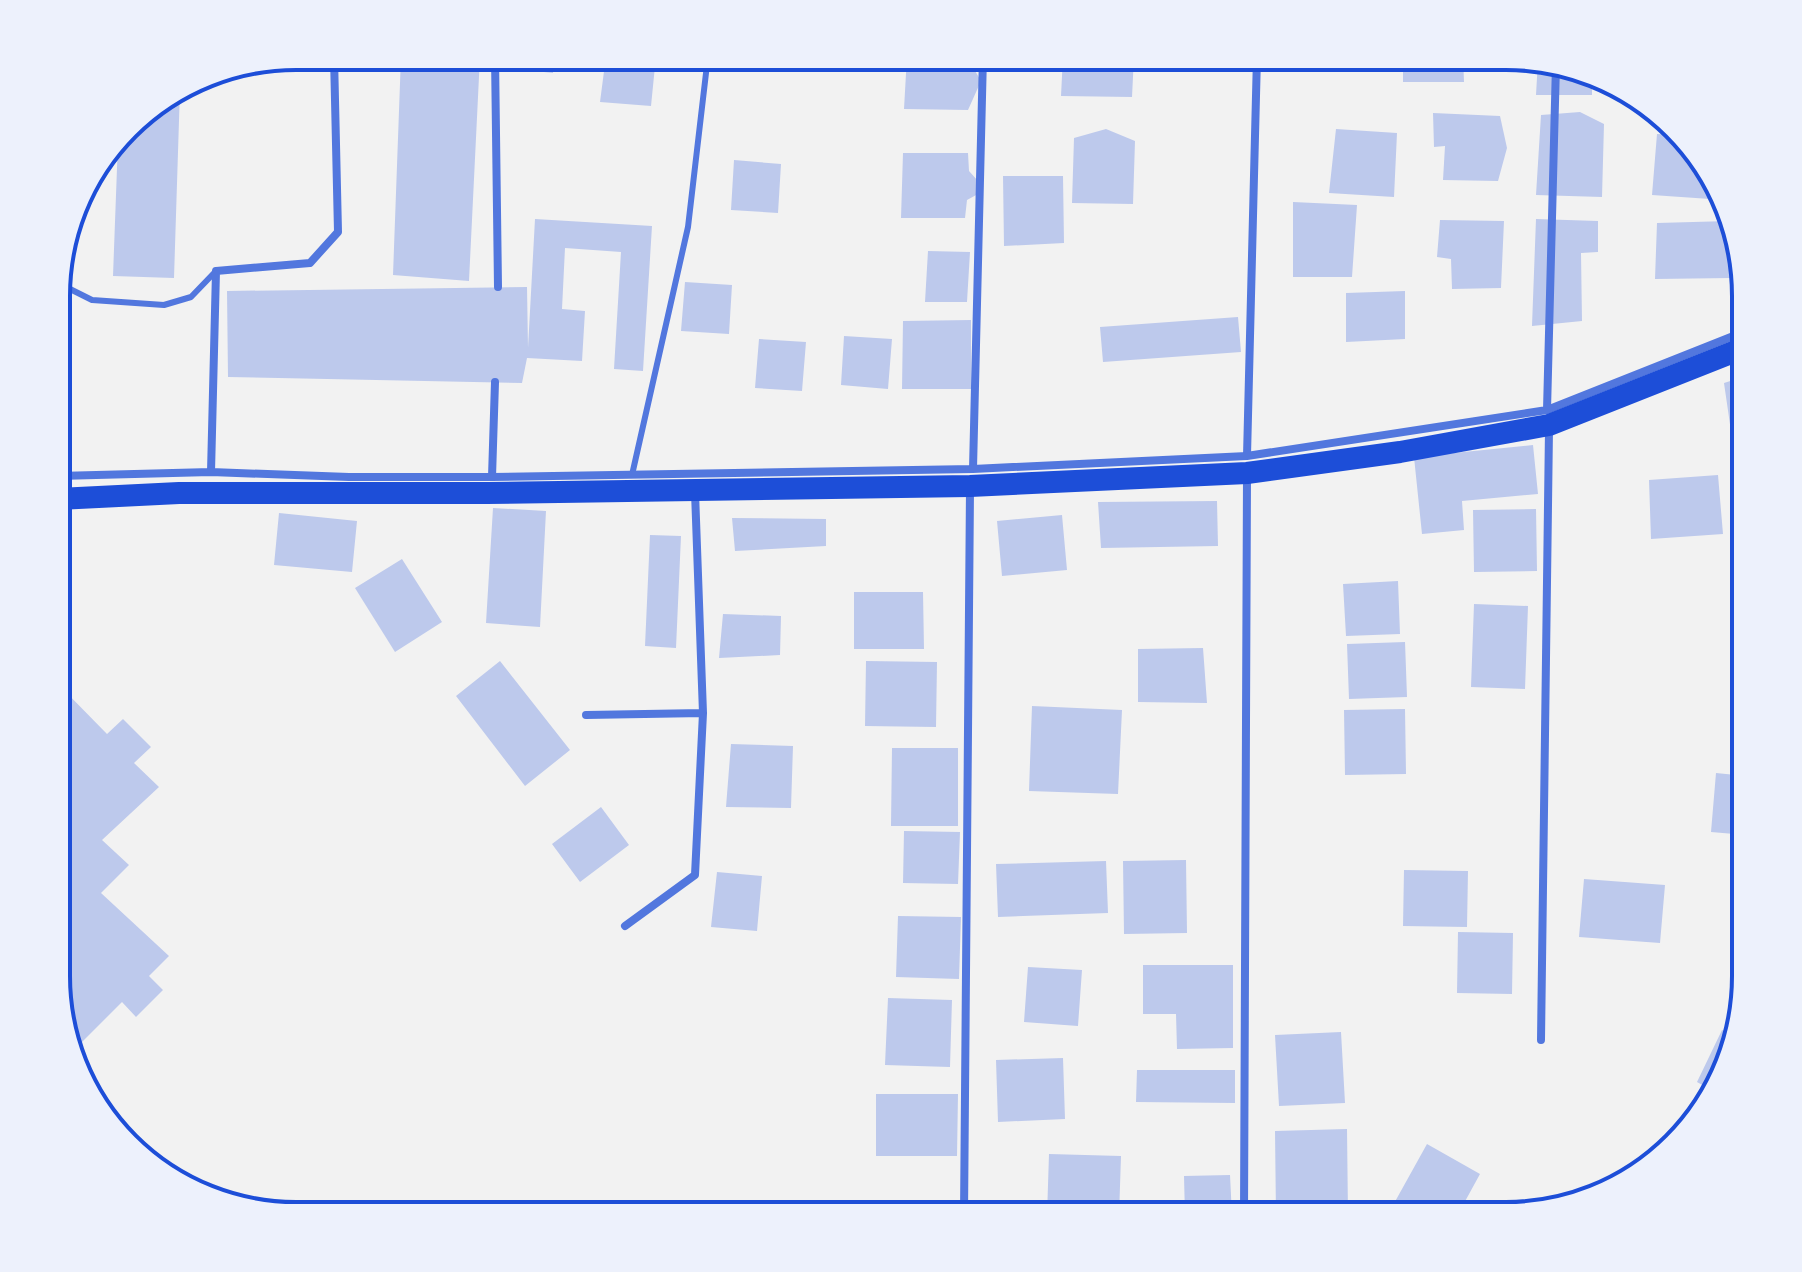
<svg xmlns="http://www.w3.org/2000/svg" width="1802" height="1272" font-family="'DM Sans',sans-serif">
<style>
.building{fill:#bdc9ec}
.lines{fill:none;stroke-linecap:round;stroke-linejoin:round}
.service{stroke:#5277de;stroke-width:6}
.minor{stroke:#5277de;stroke-width:8}
.trunk{stroke:#1d4ed8;stroke-width:22}
.rim{fill:none;stroke:#1d4ed8;stroke-width:4}
</style>
<rect width="100%" height="100%" fill="#f2f2f2"/>
<path class="building" d="M401,56H480L469,281L393,275Z
M517,56H554L553,73L516,69Z
M606,56H656L651,106L600,102Z
M907,56L967,57L981,81L968,110L904,109Z
M1063,56H1134L1132,97L1061,96Z
M1403,56H1463L1464,82H1403Z
M1538,60L1583,69L1592,74V95H1536Z
M180,89L174,278L113,276L118,141L138,116Z
M1580,112L1604,124L1602,197L1536,195L1541,115Z
M1433,113L1500,116L1507,148L1498,181L1443,180L1445,146L1434,147Z
M1106,129L1135,141L1133,204L1072,203L1074,138Z
M1336,129L1397,133L1394,197L1329,193Z
M1657,134L1676,135L1712,179L1710,199L1652,195Z
M903,153H968L969,171L978,181V194L967,200L965,218H901Z
M734,160L781,164L778,213L731,210Z
M1003,176H1063L1064,243L1004,246Z
M1293,202L1357,205L1352,277H1293Z
M535,219L652,226L643,371L614,369L621,252L565,248L562,309L585,311L582,361L527,358L522,383L228,377L227,291L527,287L528,348Z
M1536,219L1598,221V252L1581,253L1582,321L1532,326Z
M1440,220L1504,221L1501,288L1452,289L1451,259L1437,257Z
M1729,221L1732,230L1731,278L1655,279L1657,223Z
M928,251L970,252L967,302H925Z
M685,282L732,285L729,334L681,331Z
M1405,291V339L1346,342V293Z
M1238,317L1241,352L1103,362L1100,327Z
M971,320V389H902L903,321Z
M844,336L892,339L888,389L841,385Z
M759,339L806,342L802,391L755,388Z
M1746,376V450L1734,452L1724,383Z
M1533,445L1538,494L1462,501L1464,530L1422,534L1414,457Z
M1718,475L1723,534L1651,539L1649,480Z
M1217,501L1218,546L1101,548L1098,502Z
M493,508L546,511L540,627L486,623Z
M1536,509L1537,571L1474,572L1473,510Z
M279,513L357,521L352,572L274,565Z
M1062,515L1067,570L1002,576L997,521Z
M732,518L826,519V546L735,551Z
M650,535L681,536L676,648L645,646Z
M402,559L442,622L395,652L355,588Z
M1398,581L1400,634L1346,636L1343,584Z
M854,592H923L924,649H854Z
M1474,604L1528,606L1525,689L1471,687Z
M723,614L781,616L780,655L719,658Z
M1405,642L1407,697L1349,699L1347,644Z
M1203,648L1207,703L1138,702V649Z
M500,661L570,750L525,786L456,696Z
M866,661L937,662L936,727L865,726Z
M58,684L107,734L123,719L151,747L134,763L159,787L102,840L129,865L101,893L169,956L149,976L163,990L136,1017L122,1002L73,1051L58,1007Z
M1032,706L1122,710L1118,794L1029,791Z
M1405,709L1406,774L1345,775L1344,710Z
M731,744L793,746L791,808L726,807Z
M892,748H958V826H891Z
M1716,773L1746,776V835L1711,832Z
M601,807L629,845L580,882L552,844Z
M904,831L960,832L958,884L903,883Z
M1186,860L1187,933L1124,934L1123,861Z
M1106,861L1108,913L998,917L996,864Z
M1404,870L1468,871L1467,927L1403,926Z
M717,872L762,876L757,931L711,927Z
M1584,879L1665,885L1660,943L1579,937Z
M898,916L961,917L959,979L896,977Z
M1458,932L1513,933L1512,994L1457,993Z
M1143,965H1233V1048L1177,1049L1176,1014H1143Z
M1028,967L1082,970L1078,1026L1024,1022Z
M888,998L952,1000L950,1067L885,1065Z
M1722,1030L1736,1037L1733,1053L1713,1091L1697,1082Z
M1341,1032L1345,1103L1279,1106L1275,1035Z
M1063,1058L1065,1119L998,1122L996,1060Z
M1137,1070H1235V1103L1136,1102Z
M876,1094H958L957,1156H876Z
M1347,1129L1348,1216H1276L1275,1131Z
M1427,1144L1480,1174L1457,1216H1387Z
M1049,1154L1121,1156L1119,1216H1047Z
M1230,1175L1232,1216H1185L1184,1176Z"/>
<g class="lines">
<path class="service" d="M60,284L92,300L164,305L191,297L216,271
M632,475L688,227L708,56"/>
<path class="minor" d="M495,56L498,287
M58,284H60L62,253
M1547,410L1556,64
M1247,456L1257,56
M973,469L983,56
M211,472L349,477H492L973,469L1247,456L1547,410L1746,331
M58,476L211,472L216,271L310,263L338,232L334,56
M492,477L495,382
M586,715L703,713
M625,926L695,875L703,713L695,492
M1541,1040L1549,429
M964,1216L970,489
M1244,1216L1247,477"/>
<path class="trunk" d="M58,499L179,493H487L970,486L1247,473L1400,452L1549,425L1746,347"/>
</g>
<path d="M0 0H1802V1272H0ZM296 70H1506A226 226 0 0 1 1732 296V976A226 226 0 0 1 1506 1202H296A226 226 0 0 1 70 976V296A226 226 0 0 1 296 70Z" fill="#edf1fc" fill-rule="evenodd"/>
<path class="rim" d="M296 70H1506A226 226 0 0 1 1732 296V976A226 226 0 0 1 1506 1202H296A226 226 0 0 1 70 976V296A226 226 0 0 1 296 70Z"/>
</svg>
